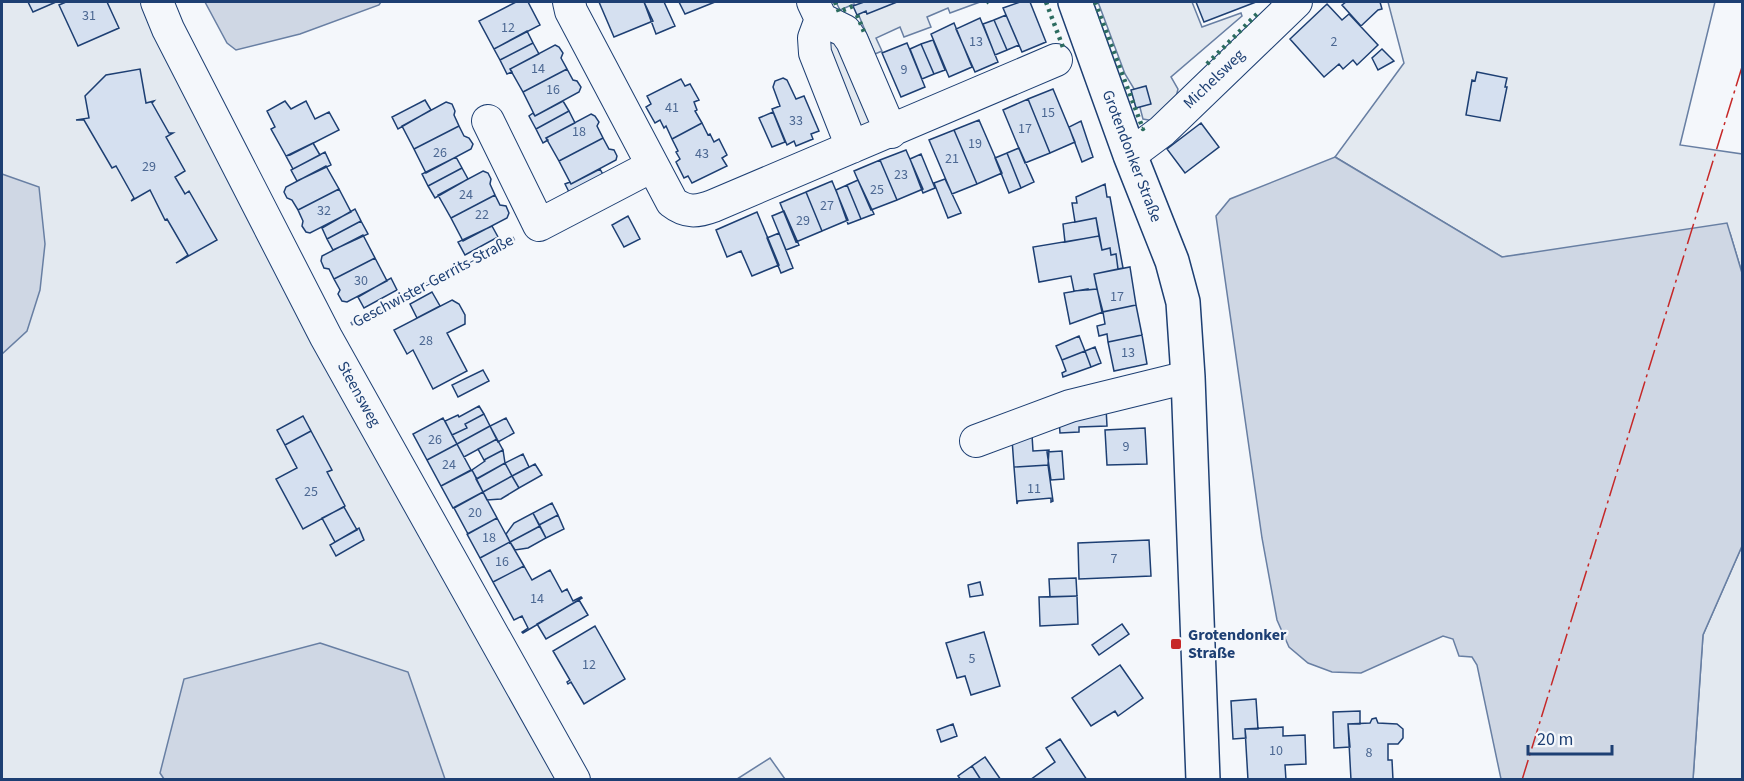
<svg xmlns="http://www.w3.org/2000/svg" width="1744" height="781" font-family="'Source Sans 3',sans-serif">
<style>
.green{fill:#e3e9f0;stroke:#687fa3;stroke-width:1.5}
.water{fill:#cfd7e4;stroke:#687fa3;stroke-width:1.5}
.building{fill:#d5e0f0;stroke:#1d3f73;stroke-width:1.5}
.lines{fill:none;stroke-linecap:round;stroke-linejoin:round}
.minor-casing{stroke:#1d3f73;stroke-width:34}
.major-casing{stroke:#1d3f73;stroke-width:36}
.path{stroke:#5e769c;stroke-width:4;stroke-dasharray:4.5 3;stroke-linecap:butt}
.minor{stroke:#f4f7fb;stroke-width:32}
.major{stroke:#f4f7fb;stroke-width:33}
.hedge{stroke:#2c6c60;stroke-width:4.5;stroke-dasharray:3 4.5;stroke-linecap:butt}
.power{stroke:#c62828;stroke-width:1.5;stroke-dasharray:21 4.5 3 4.5;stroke-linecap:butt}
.poi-dot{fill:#c62828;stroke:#f4f7fb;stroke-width:2}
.labels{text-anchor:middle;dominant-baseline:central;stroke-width:4.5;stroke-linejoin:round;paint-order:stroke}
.number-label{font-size:14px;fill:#4b6792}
.street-label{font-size:16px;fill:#1d3f73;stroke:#f4f7fb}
.poi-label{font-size:16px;font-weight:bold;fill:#1d3f73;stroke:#f4f7fb;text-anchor:start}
</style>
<rect width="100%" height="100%" fill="#f4f7fb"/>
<path class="green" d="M2,2H157L574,779H2Z
M836,2H980L950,13L948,8L927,17L931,27L904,37L900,27L876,38L882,51L875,54L854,4L840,10Z
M1098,2H1192L1202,27L1241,13L1242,16L1171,77L1178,89L1176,97L1154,121L1143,119L1136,92L1125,74Z
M1388,2H1715L1680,145L1742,154V273L1730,233L1502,257L1335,157L1404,63Z
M833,37L873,123L859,129L824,45Z
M1742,546V779L1693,780L1703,635Z
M770,758L785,779H737Z"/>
<path class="water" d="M205,2H381L379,5L300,34L236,50L227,43Z
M1335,157L1502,257L1727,223L1742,273V546L1703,635L1693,779H1501L1477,665L1472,657L1459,656L1453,639L1443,636L1361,673L1332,672L1308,663L1289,647L1277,620L1262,538L1216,216L1230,199Z
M2,174L39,187L45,244L40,290L27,331L2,354Z
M320,643L408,672L445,779H164L160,773L184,679Z"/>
<path class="building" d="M28,2H56L33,12Z
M66,2H107L119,28L78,46L59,5Z
M516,2H528L540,25L494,49L479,21Z
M599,2H644L653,21L614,37Z
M644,2H664L675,26L656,34Z
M679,2H715L685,14Z
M864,2H897L867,14L866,11L857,15L853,6Z
M1020,2H1030L1046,42L1022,52L1003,8Z
M1196,2H1256L1204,22Z
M1346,2H1380L1382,9L1378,10L1361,26L1342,5Z
M1327,4L1342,20L1349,14L1378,45L1357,65L1353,60L1343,69L1339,64L1324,77L1290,39Z
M1006,15L1019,45L1007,50L994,20Z
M980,18L998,62L975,72L956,29Z
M994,20L1007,50L995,55L983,24Z
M954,23L972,67L949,77L931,34Z
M527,31L533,43L500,60L494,49Z
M933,40L945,70L934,74L921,44Z
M533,43L539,54L510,69L512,72L507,74L500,60Z
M907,43L925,87L901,97L882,53Z
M921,44L934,74L922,79L910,49Z
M555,45L559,47L563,53L561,58L567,69L523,92L510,69Z
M1382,49L1394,61L1378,70L1372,58Z
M140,69L146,103L154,101L152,103L169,133H173L166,137L185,171L175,177L185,194L189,191L217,240L176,263L188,255L167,219L165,220L150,190L131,201L134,198L116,166L112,168L84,120H76L89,118L85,96L106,75Z
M567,69L573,80L577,81L581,87L579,92L535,116L523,92Z
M1477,72L1507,78L1505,87H1507L1500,121L1466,115L1472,80L1475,81Z
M783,78L787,80L796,99L804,96L819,131L811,134L813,139L796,146L794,141L787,145L772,109L780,106L773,87L775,81Z
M681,79L685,86L690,84L699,100L694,102L697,110L695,111L702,123L672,139L666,126L664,128L660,120L655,123L646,107L651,104L647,96Z
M1146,86L1151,104L1136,108L1131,90Z
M1053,89L1075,142L1050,153L1028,99Z
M1028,99L1050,153L1025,163L1003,110Z
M425,100L431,110L398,129L392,117Z
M285,101L291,109L306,101L315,119L329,112L339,130L290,155L286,156L271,129L275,127L267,111Z
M563,101L569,111L536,129L529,116L533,113L535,116Z
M446,102L452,104L455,111L454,115L459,126L414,149L402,126Z
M569,111L575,123L546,138L548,140L543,143L536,129Z
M773,112L785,142L772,147L759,118Z
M591,114L595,116L599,122L597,126L603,138L559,161L546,138Z
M979,120L1002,173L977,184L954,130Z
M1081,121L1093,157L1082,162L1069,127Z
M702,123L708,135L710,134L714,142L719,139L727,155L722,158L727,166L692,183L688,176L684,178L676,162L680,159L676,152L678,151L672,139Z
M1201,123L1219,147L1185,173L1167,149Z
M459,126L464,136L469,138L473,144L471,149L426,173L414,149Z
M954,130L977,184L952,194L929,140Z
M603,138L609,149L614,150L617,156L616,160L571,184L559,161Z
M313,143L320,155L293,169L286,156Z
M1019,148L1034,182L1021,188L1007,153Z
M906,150L923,189L897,200L880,160Z
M325,152L331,165L297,181L291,170Z
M1007,153L1021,188L1009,193L995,158Z
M921,154L935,188L923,193L910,159Z
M456,157L462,168L428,186L422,174Z
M880,160L897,200L871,210L854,171Z
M326,166L339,189L298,210L292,200L287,198L284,192L286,187Z
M462,168L468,179L435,198L428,186Z
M600,169L606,180L572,198L565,184L570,182L571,184Z
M483,171L488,173L491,179L490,184L495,195L451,218L438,195Z
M945,179L961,213L948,218L934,183Z
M858,180L874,214L861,219L847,185Z
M832,181L848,220L822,231L806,192Z
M1105,184L1107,197H1110L1123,268L1118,269L1116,254L1111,255L1110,248L1102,250L1096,218L1075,222L1072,203H1077L1076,197Z
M847,185L861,219L848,224L836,190Z
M339,189L351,212L310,233L306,232L302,226L303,221L298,210Z
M806,192L822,231L796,242L780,203Z
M495,195L500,205L506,206L509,213L507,218L463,241L451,218Z
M355,209L361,221L327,239L322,228Z
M784,211L799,245L786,250L772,216Z
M757,212L779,265L752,276L741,251L727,257L716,230Z
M628,216L640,239L624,247L612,225Z
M1096,218L1099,236L1065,242L1063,224Z
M361,221L368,234L333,250L327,239Z
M492,226L498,237L465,255L458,242Z
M779,233L793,268L781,273L767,238Z
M363,235L375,258L334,279L329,269L324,268L321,261L322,256Z
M1099,236L1102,250L1110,248L1111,255L1116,254L1118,269L1094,274L1097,289L1074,291L1071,276L1039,282L1033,247Z
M375,258L387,281L347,302L342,301L338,294L340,290L334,279Z
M1130,267L1136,305L1102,312L1094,274Z
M391,278L397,290L364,308L358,297Z
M1088,289V290L1097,289L1103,312L1070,324L1064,293Z
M432,292L440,306L417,318L410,304Z
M452,300L459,304L465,315V324L447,333L467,371L433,389L413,350L407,354L394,330Z
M1136,305L1142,335L1108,342L1107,334L1099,336L1097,326L1105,324L1103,312Z
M1142,335L1147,364L1114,371L1108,342Z
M1079,336L1085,351L1062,360L1056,346Z
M1095,347L1101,363L1091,367L1085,351Z
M1085,351L1091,367L1063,377L1062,373L1066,371L1062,360Z
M483,370L489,381L458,397L452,385Z
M479,406L484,414L465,424L467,428L452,435L445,421L458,415L459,417Z
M1106,407L1107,426L1079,427V432L1060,433L1059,420Z
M484,414L490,426L457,444L452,435L467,428L465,424Z
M303,416L311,431L285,445L277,430Z
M443,418L457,444L427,460L413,434Z
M506,418L514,433L498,442L490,426Z
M490,426L497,439L464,457L457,444Z
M1145,428L1147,464L1107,465L1105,430Z
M311,431L332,470L327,472L345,506L303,529L276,479L297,468L285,445Z
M1032,435L1033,451L1049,450L1048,465L1014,467L1012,439Z
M497,439L503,450L484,460L478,449Z
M457,444L471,470L441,486L427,460Z
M503,450L505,463L477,479L472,470L485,461L484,460Z
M1062,451L1064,479L1051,480L1047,452Z
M523,454L529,467L512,476L505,463Z
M505,463L512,476L483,492L476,479Z
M535,464L542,475L519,488L512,476Z
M1048,465L1053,501L1051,502V498L1018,501L1017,504L1014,467Z
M472,470L483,492L453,508L441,486Z
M512,476L519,488L501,499L487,500L483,492Z
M483,492L497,518L468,534L454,508Z
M552,503L558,515L539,525L533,513Z
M344,507L357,530L335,542L322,518Z
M533,513L540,526L510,542L506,534L514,523Z
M558,515L564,529L546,538L539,525Z
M497,518L510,542L480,558L467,534Z
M540,526L546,538L528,548L515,550L510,542Z
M359,528L364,540L336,556L330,545Z
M1149,540L1151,576L1079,579L1078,543Z
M510,542L524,566L493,582L480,558Z
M524,566L532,580L550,570L562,592L567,589L573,601L581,597L582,598L523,633L522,632L528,628L522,616L514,620L493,582Z
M1076,578L1077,596L1050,597L1049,579Z
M980,582L983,595L970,597L968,585Z
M1077,596L1078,624L1040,626L1039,597Z
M579,600L588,615L546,639L537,624Z
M1122,624L1129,634L1099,655L1092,645Z
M595,626L625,679L584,704L571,682L568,684L567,682L570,680L553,651Z
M984,632L1000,686L971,695L965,676L957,678L946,643Z
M1120,665L1143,698L1118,716L1115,711L1091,726L1072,698Z
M1256,699L1258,729H1245L1246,738L1233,739L1231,701Z
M1360,711V724H1348L1350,747L1334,748L1333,712Z
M1376,718L1378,723L1397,724L1403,729V738L1398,744H1388V760H1392L1393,780H1351L1348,724L1370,723L1372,719Z
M953,724L957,736L941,742L937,730Z
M1283,727V736L1305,735L1306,764L1285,765L1286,780H1248L1245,729Z
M1060,739L1087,780H1030L1055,762L1046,748Z
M985,757L1001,780H981L972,766Z
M972,766L981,780H961L958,776Z"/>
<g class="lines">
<g class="minor-casing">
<path id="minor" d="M157,2L168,29L326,337L574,780
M569,2L571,11L672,202C686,213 697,212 713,206L1056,60
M813,2L821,19L814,38L815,53L852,147
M821,19L845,31L852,41L891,132
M488,121L539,225L652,166
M1130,155L1162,131L1296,2
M976,441L1070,406L1188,377"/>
</g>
<g class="major-casing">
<path id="major" d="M1075,2L1130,155L1172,261L1183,302L1188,377L1203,780"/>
</g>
<path class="path" d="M351,324L515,238"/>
<use href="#minor" class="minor"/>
<use href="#major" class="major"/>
<path class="hedge" d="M835,2L839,12L853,6
M988,2L989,3
M1046,2L1064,50
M1095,2L1143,129L1144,128
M857,15L864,32
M1207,64L1259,12"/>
<path class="power" d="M1522,780L1742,67"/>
</g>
<rect class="poi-dot" x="1170" y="638" width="12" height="12" rx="3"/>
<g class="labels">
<g class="number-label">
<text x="89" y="16">31</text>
<text x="508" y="28">12</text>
<text x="976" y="42">13</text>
<text x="1334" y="42">2</text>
<text x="538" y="69">14</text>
<text x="904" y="70">9</text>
<text x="553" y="90">16</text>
<text x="672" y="108">41</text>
<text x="1048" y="113">15</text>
<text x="796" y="121">33</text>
<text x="1025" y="129">17</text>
<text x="579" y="132">18</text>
<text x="975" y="144">19</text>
<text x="440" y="153">26</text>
<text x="702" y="154">43</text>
<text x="952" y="159">21</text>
<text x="149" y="167">29</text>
<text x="901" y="175">23</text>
<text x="877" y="190">25</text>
<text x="466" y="195">24</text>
<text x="827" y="206">27</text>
<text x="324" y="211">32</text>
<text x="482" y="215">22</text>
<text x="803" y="221">29</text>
<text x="361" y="281">30</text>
<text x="1117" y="297">17</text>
<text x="426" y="341">28</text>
<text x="1128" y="353">13</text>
<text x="435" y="440">26</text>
<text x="1126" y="447">9</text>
<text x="449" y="465">24</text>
<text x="1034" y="489">11</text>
<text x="311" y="492">25</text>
<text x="475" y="513">20</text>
<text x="489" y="538">18</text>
<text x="1114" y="559">7</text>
<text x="502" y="562">16</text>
<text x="537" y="599">14</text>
<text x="972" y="659">5</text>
<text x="589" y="665">12</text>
<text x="1276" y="751">10</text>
<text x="1369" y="753">8</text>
</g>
<g class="street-label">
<text transform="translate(1214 79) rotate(-44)">Michelsweg</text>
<text transform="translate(1132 156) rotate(69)">Grotendonker Straße</text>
<text transform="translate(433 281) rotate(-28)">Geschwister-Gerrits-Straße</text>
<text transform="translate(359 394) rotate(61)">Steensweg</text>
</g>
<g class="poi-label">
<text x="1188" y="635">Grotendonker<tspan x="1188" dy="18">Straße</tspan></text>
</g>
</g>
<rect width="1744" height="781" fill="none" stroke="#1d3f73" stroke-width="6"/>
<path d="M1528 745v9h84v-9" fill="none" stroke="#1d3f73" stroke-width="3"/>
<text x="1537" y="745" font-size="18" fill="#1d3f73" stroke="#f4f7fb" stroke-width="4.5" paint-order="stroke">20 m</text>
</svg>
